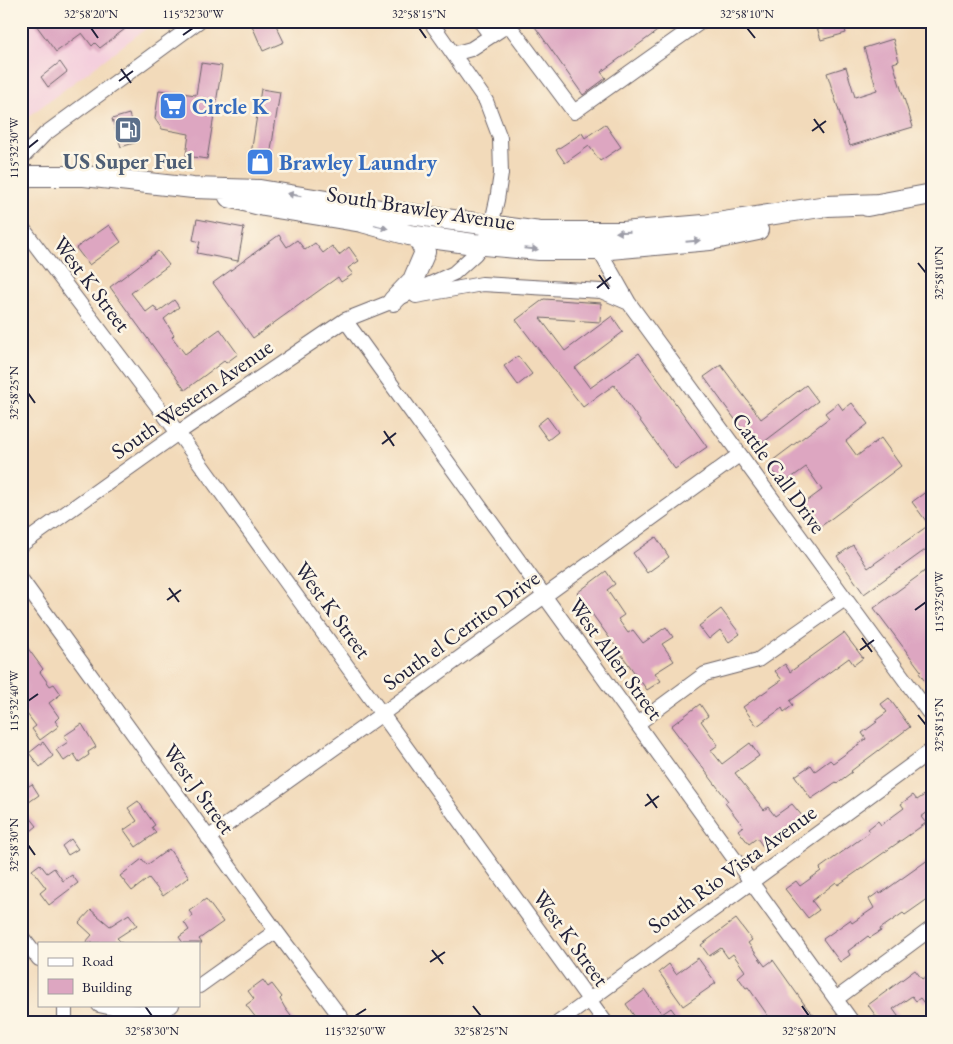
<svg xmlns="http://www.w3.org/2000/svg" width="953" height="1044" font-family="'EB Garamond',serif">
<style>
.built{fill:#f4cfdd}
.building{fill:#dda6c1}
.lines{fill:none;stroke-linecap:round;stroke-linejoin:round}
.minor-casing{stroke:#6b6267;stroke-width:16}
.highway-casing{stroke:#6b6267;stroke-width:22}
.minor{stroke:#fff;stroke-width:14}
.highway{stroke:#fff;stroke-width:20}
.oneway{fill:#9c9ca7}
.ticks{fill:none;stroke:#22223b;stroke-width:2}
.labels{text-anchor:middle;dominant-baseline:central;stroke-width:5;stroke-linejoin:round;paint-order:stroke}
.shop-label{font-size:22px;font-weight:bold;fill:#366cbe;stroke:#fcf5e5;text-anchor:start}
.service-label{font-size:22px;font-weight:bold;fill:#4e5e75;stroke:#fcf5e5}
.street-label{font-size:22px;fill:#22223b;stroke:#fcf5e5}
.neatline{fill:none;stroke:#22223b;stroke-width:2}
.ticks-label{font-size:12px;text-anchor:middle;fill:#22223b}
</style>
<rect width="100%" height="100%" fill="#fcf5e5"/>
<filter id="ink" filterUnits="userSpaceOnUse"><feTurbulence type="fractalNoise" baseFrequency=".02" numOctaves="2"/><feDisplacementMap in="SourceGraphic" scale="10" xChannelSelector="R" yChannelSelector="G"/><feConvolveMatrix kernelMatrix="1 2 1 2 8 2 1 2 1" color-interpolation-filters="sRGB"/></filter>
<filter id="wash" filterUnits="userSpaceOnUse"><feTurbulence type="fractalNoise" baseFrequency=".0096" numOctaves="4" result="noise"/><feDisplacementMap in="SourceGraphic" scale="20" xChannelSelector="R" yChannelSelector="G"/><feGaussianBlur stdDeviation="1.12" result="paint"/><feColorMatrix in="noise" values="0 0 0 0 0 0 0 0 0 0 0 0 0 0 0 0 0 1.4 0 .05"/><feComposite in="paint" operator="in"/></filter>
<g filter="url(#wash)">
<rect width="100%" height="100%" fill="#f2daba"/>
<path class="built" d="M21,21H156L21,122Z"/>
<g id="blocks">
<path class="building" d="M33,21H119L125,29L100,48L95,43L92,46L82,33L56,52Z
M250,21H274L284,42L263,51Z
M531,21H671L601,72L606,78L583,95Z
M815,21H842L846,33L821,40Z
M893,39L899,61L893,63L913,127L850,146L827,73L846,67L855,97L877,90L864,48Z
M60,62L67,72L48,87L41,77Z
M201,63L222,66L207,159L186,156L189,134L162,129L155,119L159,90L196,95Z
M261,89L280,92L268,170L249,167Z
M129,114L137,142L121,147L112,119Z
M605,124L621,147L600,161L589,146L565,163L556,150L582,133L585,138Z
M197,219L244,228L238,261L197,253L200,242L193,240Z
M109,225L121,242L89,265L76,248Z
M279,235L287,247L297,240L305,250L315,243L323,253L332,246L339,255L349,247L359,261L348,268L353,274L341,282L338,277L253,338L213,283Z
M158,251L169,265L131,293L146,312L154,306L158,312L174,300L179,307L164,319L174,335L172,337L185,354L220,329L238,354L226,363L224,361L185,390L110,287Z
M544,299L601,303L600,322L540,318L565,351L612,316L623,332L575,368L590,388L639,353L707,447L675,469L614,385L583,407L516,320Z
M518,356L532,374L518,385L504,366Z
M721,365L761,419L806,385L818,401L756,448L704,377Z
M838,403L843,410L852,403L868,424L846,441L857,456L881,438L901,466L816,530L799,507L822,490L806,467L783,484L768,464L829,418L825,413Z
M547,417L558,432L548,440L537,425Z
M927,491L932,498V545L864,594L837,556L853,545L868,568L929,525L912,502Z
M656,537L669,557L647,573L633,553Z
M932,566V691L919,673L921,671L874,608Z
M606,571L615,584L607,590L624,615L618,619L628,633L633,630L643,643L666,627L673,637L662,644L674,661L655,673L661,681L647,690L577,593Z
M721,609L740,634L729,642L720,630L709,639L699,626Z
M844,633L863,658L854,665L849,658L790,701L793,705L784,712L782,708L757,726L743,707L782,680L775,671L785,664L790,672Z
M21,639L43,669L40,672L50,686L54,684L61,694L49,703L59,717L55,721L59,726L40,740L32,729L36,726L21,706Z
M889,698L910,727L851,771L852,772L837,783L836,782L811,799L795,776L811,765L815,771L830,760L833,763L866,739L862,733L877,722L875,721L887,712L881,704Z
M700,704L708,716L701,721L718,745L711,750L722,764L750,743L759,756L735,773L764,810L768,807L775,816L792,804L804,818L764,848L757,838L749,844L738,830L743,826L725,803L728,801L671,726Z
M82,724L96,747L88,752L89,755L79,762L74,754L64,761L56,750L68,742L64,736Z
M43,742L53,756L40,767L29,753Z
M32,784L39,795L22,807L37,826L21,839V791Z
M932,790V809L921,817L926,823L838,885L836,882L812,901L819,910L808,918L785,889L796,881L800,886L821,871L820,868L870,832L868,829L878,821L881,825L904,808L901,804L913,795L917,800Z
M138,801L155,825L152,827L156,833L136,847L124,830L137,821L128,808Z
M71,839L78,849L68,855L62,846Z
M169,849L189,877L163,896L149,878L132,891L120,876L142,859L147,865Z
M932,857V896L905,915L903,913L880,929L881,931L870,938L868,936L848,951L850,955L840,962L823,939L850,920L852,923L874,908L869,899L879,892L880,894Z
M40,864L47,873L54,868L63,881L72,875L78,883L49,905L40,893L46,888L32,870Z
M206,899L223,922L199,939L202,943H183L179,937L189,930L184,922L193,916L189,911Z
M91,910L110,926L129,914L137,925L117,938L122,943H85L92,935L79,923Z
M736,919L752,940L748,943L765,966L773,960L807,1008L815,1016L812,1018L816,1023H773L748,987L746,988L738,977L745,971L733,954L728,958L721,948L709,956L701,945Z
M698,958L716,983L683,1006L659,972L669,964L676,974Z
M915,970L922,979L932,972V998L924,1003L920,998L916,1001L912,996L893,1009L903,1023H881L868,1005Z
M263,980L268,987L272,984L282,997L280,999L285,1008L296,1023H260L246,1005L254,999L248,991Z
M645,990L662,1014L671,1008L682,1023H639L626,1004Z"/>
</g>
</g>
<g filter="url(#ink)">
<use href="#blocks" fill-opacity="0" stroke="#6b6267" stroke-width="1"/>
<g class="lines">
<g class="minor-casing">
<path id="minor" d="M480,21L491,36
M509,25L574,112L702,21
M453,54L471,49L514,21
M21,159L45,134L199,21
M21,226L178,433L606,1023
M599,250L629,303L932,717
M416,296L482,284L601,291L629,303
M345,320L853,1023
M21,545L178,433L345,320L393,301L454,273L475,254L482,245L491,226L497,200L501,174L500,138L486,101L430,21
M21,579L276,931L345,1023
M637,724L705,674L758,660L845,599
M208,838L382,714L739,455
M21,936L39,959
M199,986L276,931
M836,999L932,928
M65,1005V1023
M99,1005L126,1011L160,1013
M147,1023L172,1005
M558,1023L932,750"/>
</g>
<g class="highway-casing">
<path id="highway" d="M21,178L31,176H84L193,188L260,190L387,211L540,232H623L704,225L827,206L880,204
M229,197L264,206L362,222L409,235L474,244L539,250H599L710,240L758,230
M867,206L932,194
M393,301L413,280L425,252L417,236"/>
</g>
<use href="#minor" class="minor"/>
<use href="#highway" class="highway"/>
</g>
<defs><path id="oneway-solid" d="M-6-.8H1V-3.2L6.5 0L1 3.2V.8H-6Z" transform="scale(1.25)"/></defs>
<g class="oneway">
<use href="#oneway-solid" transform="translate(294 195) rotate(-170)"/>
<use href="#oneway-solid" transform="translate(381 227) rotate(15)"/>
<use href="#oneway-solid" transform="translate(623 232) rotate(178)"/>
<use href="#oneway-solid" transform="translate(693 241) rotate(-5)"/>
<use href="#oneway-solid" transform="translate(531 249) rotate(5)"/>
</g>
</g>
<path class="ticks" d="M91,28L98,38M419,28L426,38M747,28L755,38M183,35L193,28M121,69L131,83M119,81L133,71M814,119L824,133M812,131L826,121M28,148L38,140M918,263L926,273M599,275L609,289M597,288L611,277M28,393L35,403M384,431L394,446M382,444L396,433M169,588L179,602M167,600L181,590M915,610L926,602M862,638L872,652M860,650L874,640M28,701L38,694M918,715L926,725M647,794L657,808M645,806L659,796M28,845L35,855M432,950L443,964M430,962L445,952M145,1006L152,1016M473,1006L481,1016M802,1006L809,1016M355,1016L366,1009"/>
<defs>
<g id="supermarket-square" transform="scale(1.4375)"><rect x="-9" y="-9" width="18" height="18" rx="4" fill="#3f7fe0" stroke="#fcf5e5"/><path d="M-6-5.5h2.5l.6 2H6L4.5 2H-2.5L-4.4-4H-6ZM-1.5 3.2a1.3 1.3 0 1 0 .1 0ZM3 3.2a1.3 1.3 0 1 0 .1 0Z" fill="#fff"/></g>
<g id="fuel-square" transform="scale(1.4375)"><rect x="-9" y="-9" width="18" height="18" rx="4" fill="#5c6f8a" stroke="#fcf5e5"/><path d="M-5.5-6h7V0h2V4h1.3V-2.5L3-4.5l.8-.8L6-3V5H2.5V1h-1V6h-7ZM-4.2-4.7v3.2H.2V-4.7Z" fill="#fff"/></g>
<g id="shop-square" transform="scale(1.4375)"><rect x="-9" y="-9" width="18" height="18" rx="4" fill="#3f7fe0" stroke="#fcf5e5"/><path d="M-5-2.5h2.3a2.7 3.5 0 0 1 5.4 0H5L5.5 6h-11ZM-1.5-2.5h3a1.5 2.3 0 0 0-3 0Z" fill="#fff"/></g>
</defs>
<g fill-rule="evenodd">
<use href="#supermarket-square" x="173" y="106"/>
<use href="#fuel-square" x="128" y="130"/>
<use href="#shop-square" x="260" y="162"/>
</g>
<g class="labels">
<g class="shop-label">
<text x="192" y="106">Circle K</text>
<text x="279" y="162">Brawley Laundry</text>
</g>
<g class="service-label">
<text x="128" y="161">US Super Fuel</text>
</g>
<g class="street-label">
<text transform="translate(421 208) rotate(9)">South Brawley Avenue</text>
<text transform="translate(92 284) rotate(53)">West K Street</text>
<text transform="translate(192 399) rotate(-35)">South Western Avenue</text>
<text transform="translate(779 473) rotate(54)">Cattle Call Drive</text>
<text transform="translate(333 610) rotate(54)">West K Street</text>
<text transform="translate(461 630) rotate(-36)">South el Cerrito Drive</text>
<text transform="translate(616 659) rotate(54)">West Allen Street</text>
<text transform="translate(199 789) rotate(54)">West J Street</text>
<text transform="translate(732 869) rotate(-36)">South Rio Vista Avenue</text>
<text transform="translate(571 938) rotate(54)">West K Street</text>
</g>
</g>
<rect width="953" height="1044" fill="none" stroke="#fcf5e5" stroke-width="55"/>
<rect x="38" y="942" width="162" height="65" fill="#fcf5e5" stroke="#a5a1a1"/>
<rect x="48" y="958" width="25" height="8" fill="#ffffff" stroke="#a5a1a1"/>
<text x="82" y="966" font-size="15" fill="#22223b">Road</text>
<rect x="48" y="979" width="25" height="15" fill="#dda6c1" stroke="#a5a1a1"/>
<text x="82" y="992" font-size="15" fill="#22223b">Building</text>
<rect x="28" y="28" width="898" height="988" class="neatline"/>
<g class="ticks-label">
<text x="91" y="18">32°58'20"N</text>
<text x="193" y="18">115°32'30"W</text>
<text x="419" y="18">32°58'15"N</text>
<text x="747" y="18">32°58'10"N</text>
<text transform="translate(14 148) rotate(-90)" y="4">115°32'30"W</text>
<text transform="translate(939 273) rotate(-90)" y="4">32°58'10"N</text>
<text transform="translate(14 393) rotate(-90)" y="4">32°58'25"N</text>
<text transform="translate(939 602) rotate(-90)" y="4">115°32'50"W</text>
<text transform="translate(14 701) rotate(-90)" y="4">115°32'40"W</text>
<text transform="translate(939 725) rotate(-90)" y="4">32°58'15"N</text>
<text transform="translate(14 845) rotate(-90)" y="4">32°58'30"N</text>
<text x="152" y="1035">32°58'30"N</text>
<text x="355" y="1035">115°32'50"W</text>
<text x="481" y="1035">32°58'25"N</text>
<text x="809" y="1035">32°58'20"N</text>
</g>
</svg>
